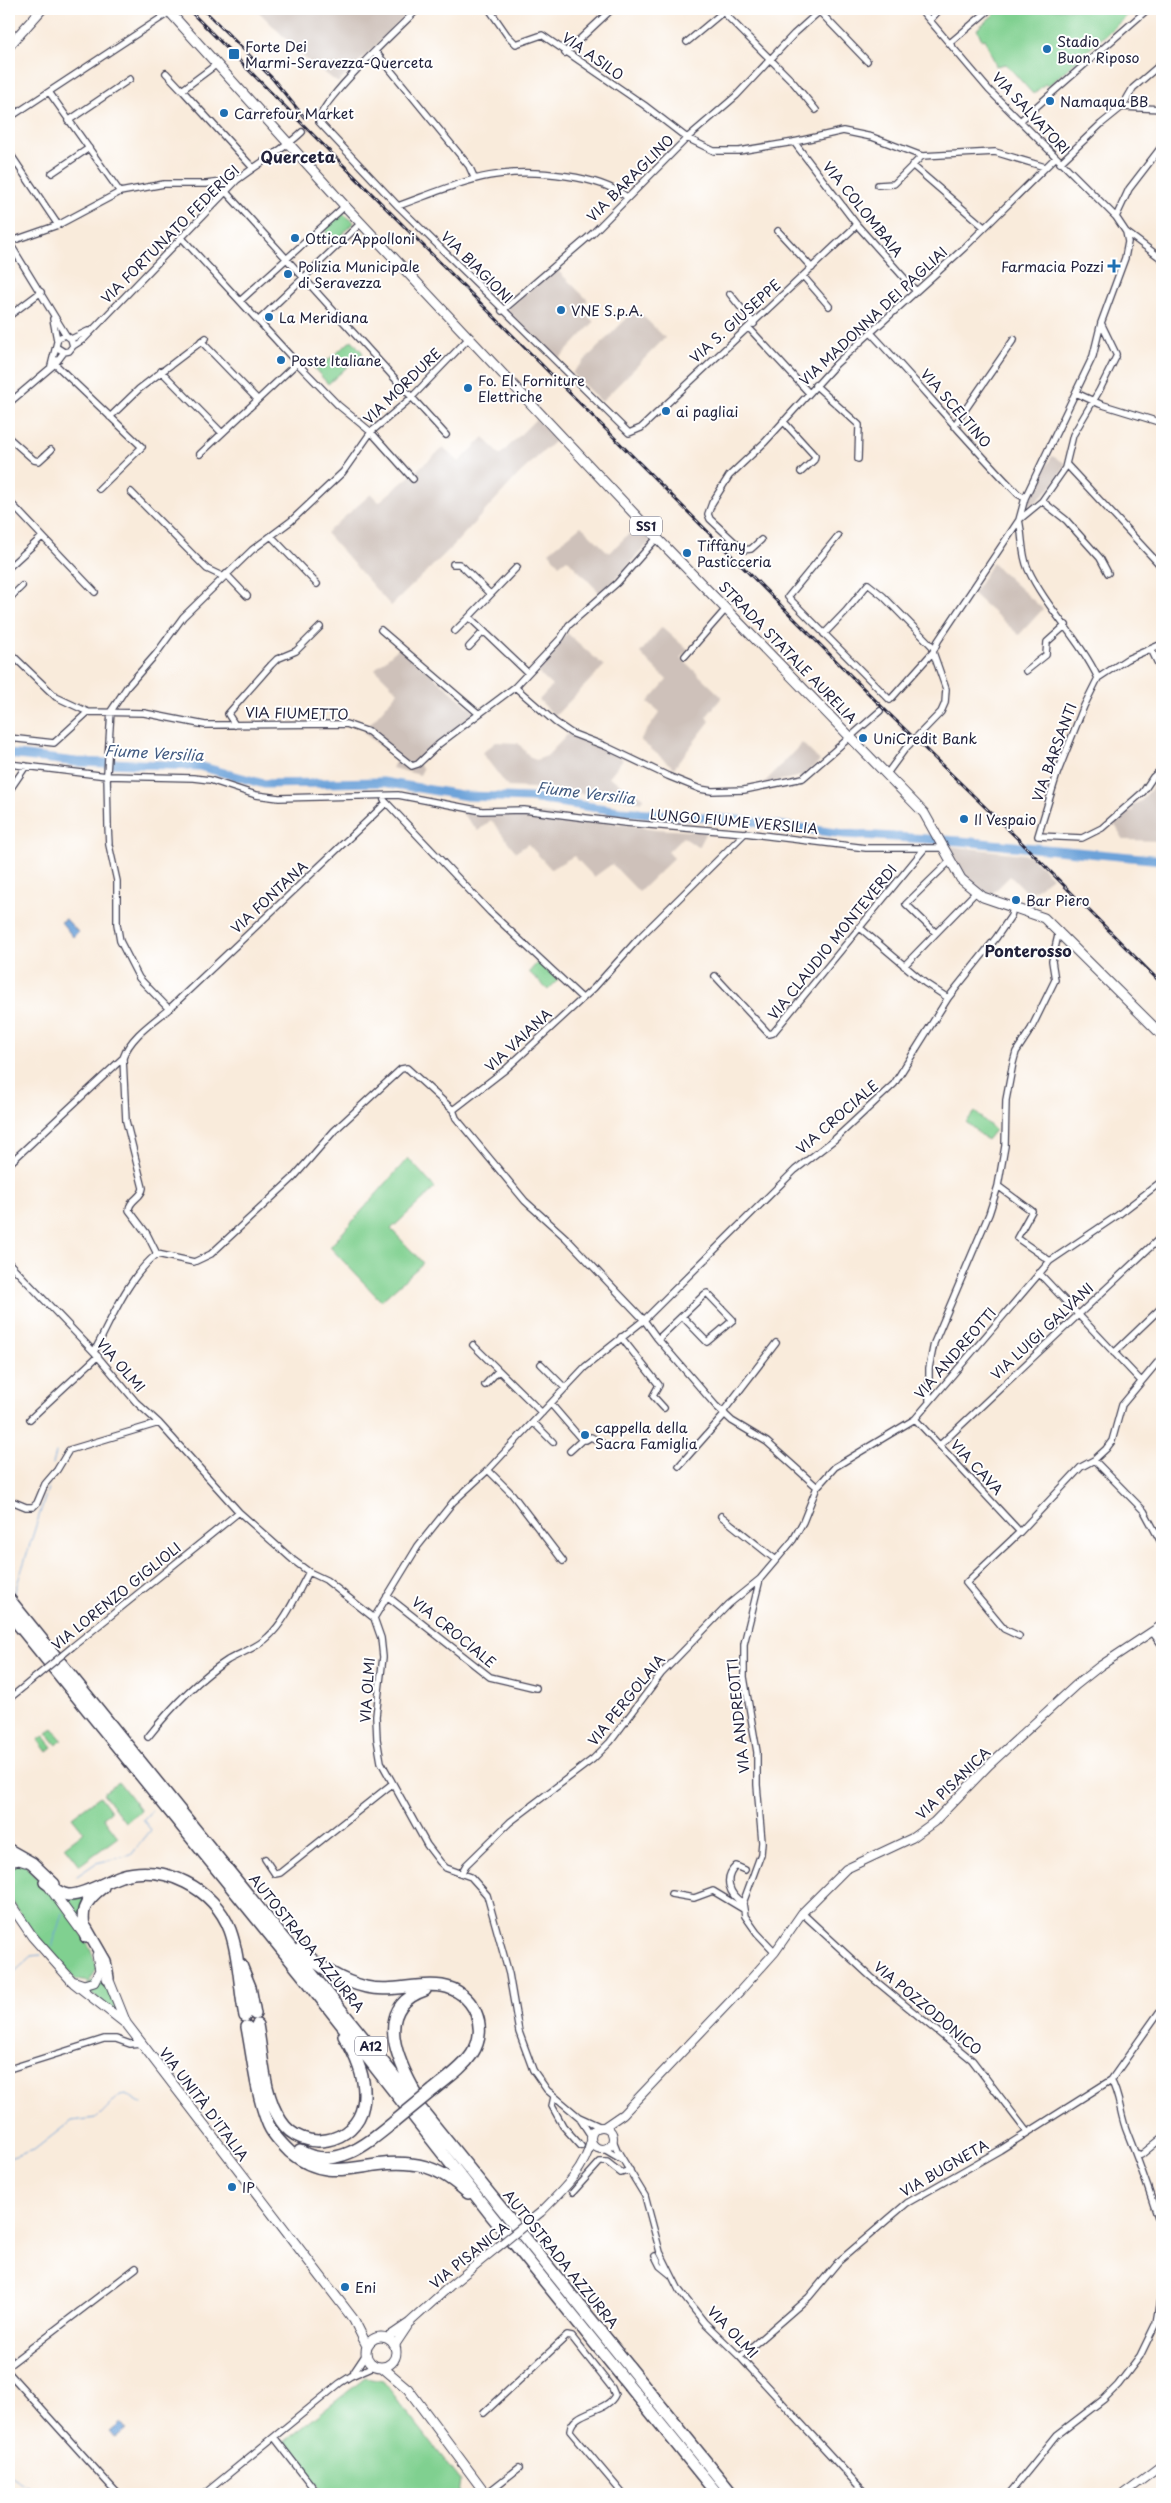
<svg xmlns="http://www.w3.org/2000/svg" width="1171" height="2503" font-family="'Playpen Sans',sans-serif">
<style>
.industrial{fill:#cec1ba}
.green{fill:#80d090;stroke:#517966}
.water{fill:#6ca2d9;stroke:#47628a}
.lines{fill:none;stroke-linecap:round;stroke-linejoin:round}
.stream{stroke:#6ca2d9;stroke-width:1}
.river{stroke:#6ca2d9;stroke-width:9}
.minor-casing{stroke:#424053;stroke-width:8}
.tertiary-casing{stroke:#424053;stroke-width:10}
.secondary-casing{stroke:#424053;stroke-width:11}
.primary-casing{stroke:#424053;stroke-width:11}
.motorway-casing{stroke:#424053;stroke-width:14}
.minor{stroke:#fff;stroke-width:5.5}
.tertiary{stroke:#fff;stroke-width:8}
.secondary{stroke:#fff;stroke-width:9}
.primary{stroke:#fff;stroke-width:9}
.motorway{stroke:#fff;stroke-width:11}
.rail-casing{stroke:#22223b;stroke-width:3}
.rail{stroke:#fff;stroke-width:1;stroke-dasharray:4;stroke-linecap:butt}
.minor-bridge-casing{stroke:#424053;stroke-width:8;stroke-linecap:butt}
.tertiary-bridge-casing{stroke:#424053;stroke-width:10;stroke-linecap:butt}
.motorway-bridge-casing{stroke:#424053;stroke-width:14;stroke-linecap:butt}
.minor-bridge{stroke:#fff;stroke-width:5.5}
.tertiary-bridge{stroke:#fff;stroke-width:8}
.motorway-bridge{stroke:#fff;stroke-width:11}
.poi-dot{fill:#1f6fb2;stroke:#fff;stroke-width:2}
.labels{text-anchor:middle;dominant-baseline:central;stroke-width:4;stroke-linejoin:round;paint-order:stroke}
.shield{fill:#fff;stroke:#646476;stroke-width:1}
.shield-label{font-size:12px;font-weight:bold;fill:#22223b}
.poi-label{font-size:14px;fill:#22223b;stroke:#fff;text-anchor:start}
.street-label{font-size:14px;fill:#22223b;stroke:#fff}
.water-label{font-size:15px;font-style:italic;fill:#435c82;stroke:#fff}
.quarter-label{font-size:16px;font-weight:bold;fill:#22223b;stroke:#fff}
</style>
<rect width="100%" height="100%" fill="#fff"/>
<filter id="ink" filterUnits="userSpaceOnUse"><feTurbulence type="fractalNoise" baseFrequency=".02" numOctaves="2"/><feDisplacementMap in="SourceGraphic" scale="10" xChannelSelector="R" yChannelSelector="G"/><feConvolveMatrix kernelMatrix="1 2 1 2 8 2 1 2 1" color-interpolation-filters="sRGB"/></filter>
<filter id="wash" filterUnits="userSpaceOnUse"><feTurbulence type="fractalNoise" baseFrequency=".0096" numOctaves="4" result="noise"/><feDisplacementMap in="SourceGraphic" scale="20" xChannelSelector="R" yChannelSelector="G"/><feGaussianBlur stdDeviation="1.12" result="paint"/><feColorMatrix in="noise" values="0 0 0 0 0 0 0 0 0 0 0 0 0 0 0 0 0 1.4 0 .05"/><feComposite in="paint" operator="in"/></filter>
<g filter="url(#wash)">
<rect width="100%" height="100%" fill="#f9ebdb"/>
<path class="industrial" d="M256,9H412L338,83L306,59Z
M557,270L588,300L580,308L594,322L559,359L511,314L508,309L551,272Z
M636,309L665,338L601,402L572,373Z
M536,419L556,440L520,473L452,547L391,606L326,533L371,494L379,502L443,448L459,462L484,437L500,455Z
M1052,456L1065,463L1064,467L1050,488L1037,501L1028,506L1029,499Z
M638,525L650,540L649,543L601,594L567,559L559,565L549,552L581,526L609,553Z
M992,563L1043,609L1019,635L973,594Z
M662,627L688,650L681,658L722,697L706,717L710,721L674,768L640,740L660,712L648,702L667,680L640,653Z
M567,633L604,666L555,716L539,700L552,686L535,670Z
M400,647L477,714L417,763L423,769L420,775L392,768L396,760L363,732L398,692L375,669Z
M568,734L623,759L609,777L644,798L640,802L552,789L508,787L482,753L496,742L518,743L531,758L536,760L547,756Z
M802,743L820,761L802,776L763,784Z
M1162,773V841L1124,840L1113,822L1124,813L1133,811L1132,806L1141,801L1152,788L1154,780Z
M459,810L497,816L541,813L656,829L706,832L698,847L683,837L668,852L674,858L639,892L612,864L594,877L574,856L551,869L528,844L516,852L491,820L478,831Z
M948,846L1030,855L1052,877L1029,895L1010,876L989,897L965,878Z"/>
<path class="green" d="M1000,9H1129L1128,15L1048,86L1045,84L1033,94L1006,64L996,66L985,39L982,40L977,29Z
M341,212L354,222L334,243L327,236L325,227Z
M352,340L363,353L328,384L313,367L321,360L324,363Z
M539,961L558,980L548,990L529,972Z
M975,1112L995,1130L987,1140L966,1122Z
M408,1158L435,1188L391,1229L423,1263L381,1301L330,1247Z
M53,1729L62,1740L57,1745L47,1733Z
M44,1736L53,1747L47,1752L38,1740Z
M119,1782L141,1811L125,1822L103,1793Z
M100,1796L111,1811L103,1817L118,1837L80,1865L65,1846L84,1832L72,1817Z
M9,1864H24C50,1891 89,1932 97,1969L89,1982L76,1980L50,1953L22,1917L9,1896Z
M86,1893L79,1921L61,1897Z
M103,1973L117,2013L83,1988Z
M365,2378L383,2381L461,2481L459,2494H324L284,2442Z"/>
<path class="water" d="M66,919L78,932L73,937L61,922Z
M121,2423L126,2429L115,2438L110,2432Z"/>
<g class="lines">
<path class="stream" d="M53,1464L56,1453
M14,1594L49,1485
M77,1876L96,1863L131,1855L151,1830L143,1820L153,1809
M52,1947L62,1913
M9,1977L32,1956L41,1955
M9,2158L34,2150L71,2121L97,2118L120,2095L126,2094L142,2104
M9,2475L40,2494"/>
<path class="river" d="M9,754L76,762L199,766L264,784L383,782L467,796L530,798L620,811L738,820L845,834L960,841L1162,860"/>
</g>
</g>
<g filter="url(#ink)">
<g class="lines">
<g class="minor-casing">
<path id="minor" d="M418,9C402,25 315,105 319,122L398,206L629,433L641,428L857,225
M489,9L507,35L516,44L542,35L644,105L687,138L714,151H739L794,142L843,131L872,137L922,156L995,152L1045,167
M819,11L867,61
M930,20L940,9
M687,42L723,12L792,81L816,110
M951,42L990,9
M375,51L469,166L474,177
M565,53L612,9
M217,64L182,90L253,168
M166,73L182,90
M49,92L120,192
M1122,107L1162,109
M9,118L170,12
M68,121L130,79
M1020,121L1148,9
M794,142L857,225L915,290
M9,152L58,225
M1060,163L1101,124L1122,107L1133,88L1162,63
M912,165L984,227
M52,173L89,148
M878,185L894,184L922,156
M226,192L446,435
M398,206C464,182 494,165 567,176C588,179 609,184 627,197
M1116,217L1129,189L1162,146
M778,231L812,268
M1126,232L1162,259
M181,237L297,363L338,405L371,432L413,479
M9,242L58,225L120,192L164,184H206L237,180
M9,242L66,335
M803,276L829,306
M730,294L754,324
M240,301L345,206
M502,311L592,234L687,138L736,96L794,34L822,9
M9,316L41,292
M53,319L57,340
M258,321L361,223
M1101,323L1116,354
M749,328L809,393
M871,333C921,386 967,442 1018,494L1025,498
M71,339L88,331
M201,341L257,399
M73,346L84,339L237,180C259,163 282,151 302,132
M55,364L142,447L99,489
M51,366L58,338L66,335L71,339L73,346L69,351L64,352L56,347
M161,371L222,433
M815,385L859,425L858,459
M1076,393L1100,404L1162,423
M9,403L55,364L64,352
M110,417L139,389L206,338
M783,421L815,456L814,460L801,472
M954,426L1014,339
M9,438L34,460L39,461L51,450
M200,454L297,363
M1067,465L1159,564
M131,492L207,569L224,577
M9,501L95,592
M1042,501L1066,520L1100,558L1108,573
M838,536L788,597L890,700L933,652L938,641L1019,520L1025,498L1093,356L1101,323L1125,258L1128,242L1126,232L1116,217L989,90L920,9
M272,537L317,584
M761,540L751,549L743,550L710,519L708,514L712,503L729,476L765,442L836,364L964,248L1055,158
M453,564H459L463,567L490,594
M9,567L42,537
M226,574L247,596
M9,599L22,586
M469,617L517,567
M381,630L479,714
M455,631L469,617L528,673
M824,634L846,611L868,584L883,596L934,648
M1162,644L1127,659L1098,678L1084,706L1057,774L1038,836L1082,838L1102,828L1143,792L1153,777L1162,769
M469,647L484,631
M1151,649L1162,672
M9,652L56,697L88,712L144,713L205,725L346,724L369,732L412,766L418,764L439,744L515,687L561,638L569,625L617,583L657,538
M685,656L726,609
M1026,671L1046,655L1047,642L1066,625
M1098,678C1079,638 1046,608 1028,569C1021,554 1023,536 1019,520L1042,501L1065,468L1073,435L1099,391L1116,357
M515,687L555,722L571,733L605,746L668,776L700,789L712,791L744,790L803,778L880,711
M235,725L228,714L271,665L277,659L296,651L320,627
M9,738L54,743L88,712
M9,764L107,776L193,778L210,780L256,795L279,798L398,795L482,811L524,810L625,823L745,833L866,848H943
M886,775L905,749L941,712L945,703L946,689L933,652
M9,791L26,766
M384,800L490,912L582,998
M859,927L925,983L948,998
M936,933L906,904L950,861
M904,966L976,892
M715,976L769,1034L773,1033L925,848
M169,1009L386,803
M453,1110L456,1118L525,1201L566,1238L644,1320L795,1170L835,1139L894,1084L948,998L996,938L1011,916L1013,908
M9,1164L123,1058
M998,1186L1032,1211L1017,1238L1050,1261
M157,1254L194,1262L211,1254L293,1178L334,1131L401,1069L407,1068L453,1110L506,1069L594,988L639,938L745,833
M9,1263L94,1352L136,1402L159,1423L239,1512L293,1560L309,1572L326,1580L374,1618L381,1638L383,1657L376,1716L377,1739L381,1762L427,1845L440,1862L446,1868L471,1877L487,1895L509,1974L519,2032L533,2070L547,2090L579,2117L601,2127
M1039,1273L1141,1381
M621,1337L659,1385L653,1396L664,1408
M658,1339L705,1294L707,1293L733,1320L707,1342L682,1316
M473,1345L542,1413
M94,1352C112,1319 127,1278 157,1254L147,1234L129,1210C129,1200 142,1198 143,1188L126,1121L123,1058C130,1037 153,1022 169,1009L139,978L120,941L117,924V881L109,845L108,826L107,773L111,711L127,687L156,654L183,617L252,550L291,521L343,472L371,432L411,398L470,337
M1114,1353L1162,1307
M541,1364L565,1388
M485,1385L498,1371
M929,1401V1368L934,1343L989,1214L998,1186L1005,1146L1006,1100L1013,1063L1016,1052L1031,1029L1055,980L1052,961L1059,931
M551,1404L582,1440L570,1451
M723,1412L776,1343
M30,1419L98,1356
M915,1419L1020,1532L966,1583L1004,1629L1019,1636
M533,1422L553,1442
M582,1440H586L591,1437L602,1443
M940,1445L1162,1236
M1094,1460L1144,1511L1162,1544
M679,1466L725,1414
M488,1470L512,1494L563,1561
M9,1500L26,1507H33L37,1503L45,1484L57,1470L69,1450L159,1423
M721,1516L776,1560
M1020,1532L1081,1467L1094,1460L1106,1449L1112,1441L1122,1405L1162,1357
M387,1596L490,1677L536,1688
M374,1618L418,1546L453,1502L488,1470L585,1367L644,1320L657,1338L716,1406L732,1421L767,1442L817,1487
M1153,1633L1162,1645
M72,1647L239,1512
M9,1699L38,1675
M148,1737C170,1709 198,1679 228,1660C242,1652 257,1648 268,1637C286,1621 297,1593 309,1572
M265,1859L275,1874L280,1873L392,1784
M462,1872L466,1865L510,1822L593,1759L610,1742L661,1674L729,1604L760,1579
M671,1894L694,1898L713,1891L743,1909
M743,1903C729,1895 723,1878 736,1866L745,1870
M802,1913L871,1977L972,2060L1027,2132
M775,1952L757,1933L745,1916L743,1903L761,1854L762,1842L757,1785V1752L744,1677V1644L760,1579L793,1540L803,1522L817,1487L835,1467L915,1419L1050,1261L1118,1215L1162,1181
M9,2069L104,2039H116L130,2044L141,2043
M1111,2080C1120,2096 1120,2115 1127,2132C1140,2165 1152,2197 1162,2232
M554,2097L552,2106L563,2126L581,2146
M580,2119L591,2136
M613,2140L617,2150L645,2196L660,2252L679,2290L704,2322L740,2357L866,2494
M604,2149L621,2159
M1136,2153L1141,2155L1162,2138
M573,2192L600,2162H607L621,2173L630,2170
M655,2256L660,2266L671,2275
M1156,2323L1162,2288
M740,2357L809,2297L838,2262L907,2203L1000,2150L1111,2080L1162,2008
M9,2365L136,2268
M354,2372L366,2354
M9,2373L118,2494
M484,2413L567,2336L572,2337L612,2388L615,2395C607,2413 572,2410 570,2431L623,2494
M274,2437L318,2494
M204,2494L340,2383L351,2376L374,2366
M486,2494L519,2468
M1009,2494L1057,2435L1104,2399L1118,2385L1140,2356L1156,2323L1162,2317"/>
</g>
<g class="tertiary-casing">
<path id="tertiary" d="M591 2138a11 11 0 1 1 22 0a11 11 0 1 1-22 0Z
M604,2127L623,2114L740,1991L775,1952L802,1913L846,1869L912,1838L934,1822L989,1765L1076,1685L1100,1666L1162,1625
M541,2212C561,2192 585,2170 591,2141
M387,2338L409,2323L450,2286L494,2250
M395,2345L407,2327
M1123,2494L1162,2465"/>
</g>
<g class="secondary-casing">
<path id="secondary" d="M9,46L42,9
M9,1862L19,1860L25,1862
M50,1888L85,1936
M9,1902L32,1936L72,1981L84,1985L94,1982L100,1970L97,1955
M106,1973L126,2023L354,2320L367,2346
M74,1983L125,2023
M366 2352a15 15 0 1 1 30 0a15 15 0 1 1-30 0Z
M382,2367L408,2389L486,2494"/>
</g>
<g class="primary-casing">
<path id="primary" d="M167,9L345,206L657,538L924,813L961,879L983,897L1044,918L1162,1035"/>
</g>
<g class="motorway-casing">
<path id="motorway" d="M9,1599L732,2494
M9,1613L309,1983L491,2215L717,2494
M9,1850L32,1863L54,1884
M45,1882C52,1887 59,1894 68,1895C83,1896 107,1881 121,1876C164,1863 214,1888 230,1930C240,1957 239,1988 245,2016
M86,1928L105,1961L108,1978
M86,1937C80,1912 82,1903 103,1887
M300,1949C318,1966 341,1981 366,1987C392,1993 417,1982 442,1986C473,1991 490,2027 472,2054C462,2069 446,2079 433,2090
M241,1965L250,1987L255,2014
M257,2025C263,2057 263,2094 281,2121C302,2154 356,2144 363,2105C368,2081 356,2056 344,2036
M247,2027C253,2058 256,2092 267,2121C271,2133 281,2143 290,2152C331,2187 367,2158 411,2164C434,2166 451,2178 468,2193
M418,2097C399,2064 371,2008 425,1990
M300,2151C336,2171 367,2144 394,2122"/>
</g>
<use href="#minor" class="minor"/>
<use href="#tertiary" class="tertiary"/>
<use href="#secondary" class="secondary"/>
<use href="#primary" class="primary"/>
<use href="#motorway" class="motorway"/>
<g class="rail-casing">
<path id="rail" d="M188,9L884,709L1017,838L1162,984
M203,9L272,78L304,117"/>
</g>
<use href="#rail" class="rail"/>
<g class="minor-bridge-casing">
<path id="minor-bridge" d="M38,1675L72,1647"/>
</g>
<g class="tertiary-bridge-casing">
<path id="tertiary-bridge" d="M494,2250L541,2212"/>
</g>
<g class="motorway-bridge-casing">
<path id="motorway-bridge" d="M394,2122L433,2090"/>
</g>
<use href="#minor-bridge" class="minor-bridge"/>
<use href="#tertiary-bridge" class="tertiary-bridge"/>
<use href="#motorway-bridge" class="motorway-bridge"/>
</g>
</g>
<g class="poi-dot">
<circle cx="1047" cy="49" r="5"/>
<rect x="228" y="48" width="12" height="12" rx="2.5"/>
<circle cx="1050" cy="101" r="5"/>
<circle cx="224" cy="113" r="5"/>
<circle cx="295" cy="238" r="5"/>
<path d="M1111.5 258.5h5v5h5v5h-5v5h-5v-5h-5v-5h5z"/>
<circle cx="288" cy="274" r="5"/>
<circle cx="561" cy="310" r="5"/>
<circle cx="269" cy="317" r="5"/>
<circle cx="281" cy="360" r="5"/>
<circle cx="468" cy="388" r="5"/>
<circle cx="666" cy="411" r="5"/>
<circle cx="687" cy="553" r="5"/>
<circle cx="863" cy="738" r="5"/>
<circle cx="964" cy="819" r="5"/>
<circle cx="1016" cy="900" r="5"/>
<circle cx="585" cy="1435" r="5"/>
<circle cx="232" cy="2187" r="5"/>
<circle cx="345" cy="2287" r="5"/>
</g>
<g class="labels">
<g class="shield">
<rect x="630" y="516.5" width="32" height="19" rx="4"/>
<rect x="355" y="2036.5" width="32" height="19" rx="4"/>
</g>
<g class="shield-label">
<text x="646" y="526">SS1</text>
<text x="371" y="2046">A12</text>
</g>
<g class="poi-label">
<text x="1057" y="41">Stadio<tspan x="1057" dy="16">Buon Riposo</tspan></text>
<text x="245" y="46">Forte Dei<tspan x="245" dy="16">Marmi-Seravezza-Querceta</tspan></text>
<text x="1060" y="101">Namaqua BB</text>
<text x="234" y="113">Carrefour Market</text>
<text x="305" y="238">Ottica Appolloni</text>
<text x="298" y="266">Polizia Municipale<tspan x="298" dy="16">di Seravezza</tspan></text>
<text x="1104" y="266" text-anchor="end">Farmacia Pozzi</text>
<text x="571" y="310">VNE S.p.A.</text>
<text x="279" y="317">La Meridiana</text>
<text x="291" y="360">Poste Italiane</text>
<text x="478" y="380">Fo. El. Forniture<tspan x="478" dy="16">Elettriche</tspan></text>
<text x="676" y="411">ai pagliai</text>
<text x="697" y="545">Tiffany<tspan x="697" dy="16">Pasticceria</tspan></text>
<text x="873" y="738">UniCredit Bank</text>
<text x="974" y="819">Il Vespaio</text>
<text x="1026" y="900">Bar Piero</text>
<text x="595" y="1427">cappella della<tspan x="595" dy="16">Sacra Famiglia</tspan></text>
<text x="242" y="2187">IP</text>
<text x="355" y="2287">Eni</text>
</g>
<g class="street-label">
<text transform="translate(593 56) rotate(35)">VIA ASILO</text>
<text transform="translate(1031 113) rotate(47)">VIA SALVATORI</text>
<text transform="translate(630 178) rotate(-45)">VIA BARAGLINO</text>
<text transform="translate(863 209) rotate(51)">VIA COLOMBAIA</text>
<text transform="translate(170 234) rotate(-45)">VIA FORTUNATO FEDERIGI</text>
<text transform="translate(477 267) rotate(45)">VIA BIAGIONI</text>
<text transform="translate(873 316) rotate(-43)">VIA MADONNA DEI PAGLIAI</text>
<text transform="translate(735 321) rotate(-42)">VIA S. GIUSEPPE</text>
<text transform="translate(402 386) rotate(-44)">VIA MORDURE</text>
<text transform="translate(956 408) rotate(49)">VIA SCELTINO</text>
<text transform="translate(788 652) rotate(46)">STRADA STATALE AURELIA</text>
<text transform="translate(297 713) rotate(1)">VIA FIUMETTO</text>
<text transform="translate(1054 752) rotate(-70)">VIA BARSANTI</text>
<text transform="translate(734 821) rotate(5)">LUNGO FIUME VERSILIA</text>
<text transform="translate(269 897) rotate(-43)">VIA FONTANA</text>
<text transform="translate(832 942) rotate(-51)">VIA CLAUDIO MONTEVERDI</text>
<text transform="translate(518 1040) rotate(-43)">VIA VAIANA</text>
<text transform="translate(837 1117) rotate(-41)">VIA CROCIALE</text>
<text transform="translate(1042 1331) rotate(-43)">VIA LUIGI GALVANI</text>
<text transform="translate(955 1353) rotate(-49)">VIA ANDREOTTI</text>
<text transform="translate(121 1365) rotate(49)">VIA OLMI</text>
<text transform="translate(977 1467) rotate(47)">VIA CAVA</text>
<text transform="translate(116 1596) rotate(-39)">VIA LORENZO GIGLIOLI</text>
<text transform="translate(454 1632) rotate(39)">VIA CROCIALE</text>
<text transform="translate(367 1690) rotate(-86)">VIA OLMI</text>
<text transform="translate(626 1700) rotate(-51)">VIA PERGOLAIA</text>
<text transform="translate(738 1716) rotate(-96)">VIA ANDREOTTI</text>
<text transform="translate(953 1783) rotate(-44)">VIA PISANICA</text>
<text transform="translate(307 1943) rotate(51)">AUTOSTRADA AZZURRA</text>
<text transform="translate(928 2008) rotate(40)">VIA POZZODONICO</text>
<text transform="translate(204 2104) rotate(53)">VIA UNITÀ D'ITALIA</text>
<text transform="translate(944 2168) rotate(-30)">VIA BUGNETA</text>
<text transform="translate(469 2255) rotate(-39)">VIA PISANICA</text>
<text transform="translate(561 2259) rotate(51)">AUTOSTRADA AZZURRA</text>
<text transform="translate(733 2332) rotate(46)">VIA OLMI</text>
</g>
<g class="water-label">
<text transform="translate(154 752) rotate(3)">Fiume Versilia</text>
<text transform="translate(586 792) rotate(7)">Fiume Versilia</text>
</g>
<g class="quarter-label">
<text x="298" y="156">Querceta</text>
<text x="1028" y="950">Ponterosso</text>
</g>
</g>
<rect width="1171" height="2503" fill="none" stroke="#fff" stroke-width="30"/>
</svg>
